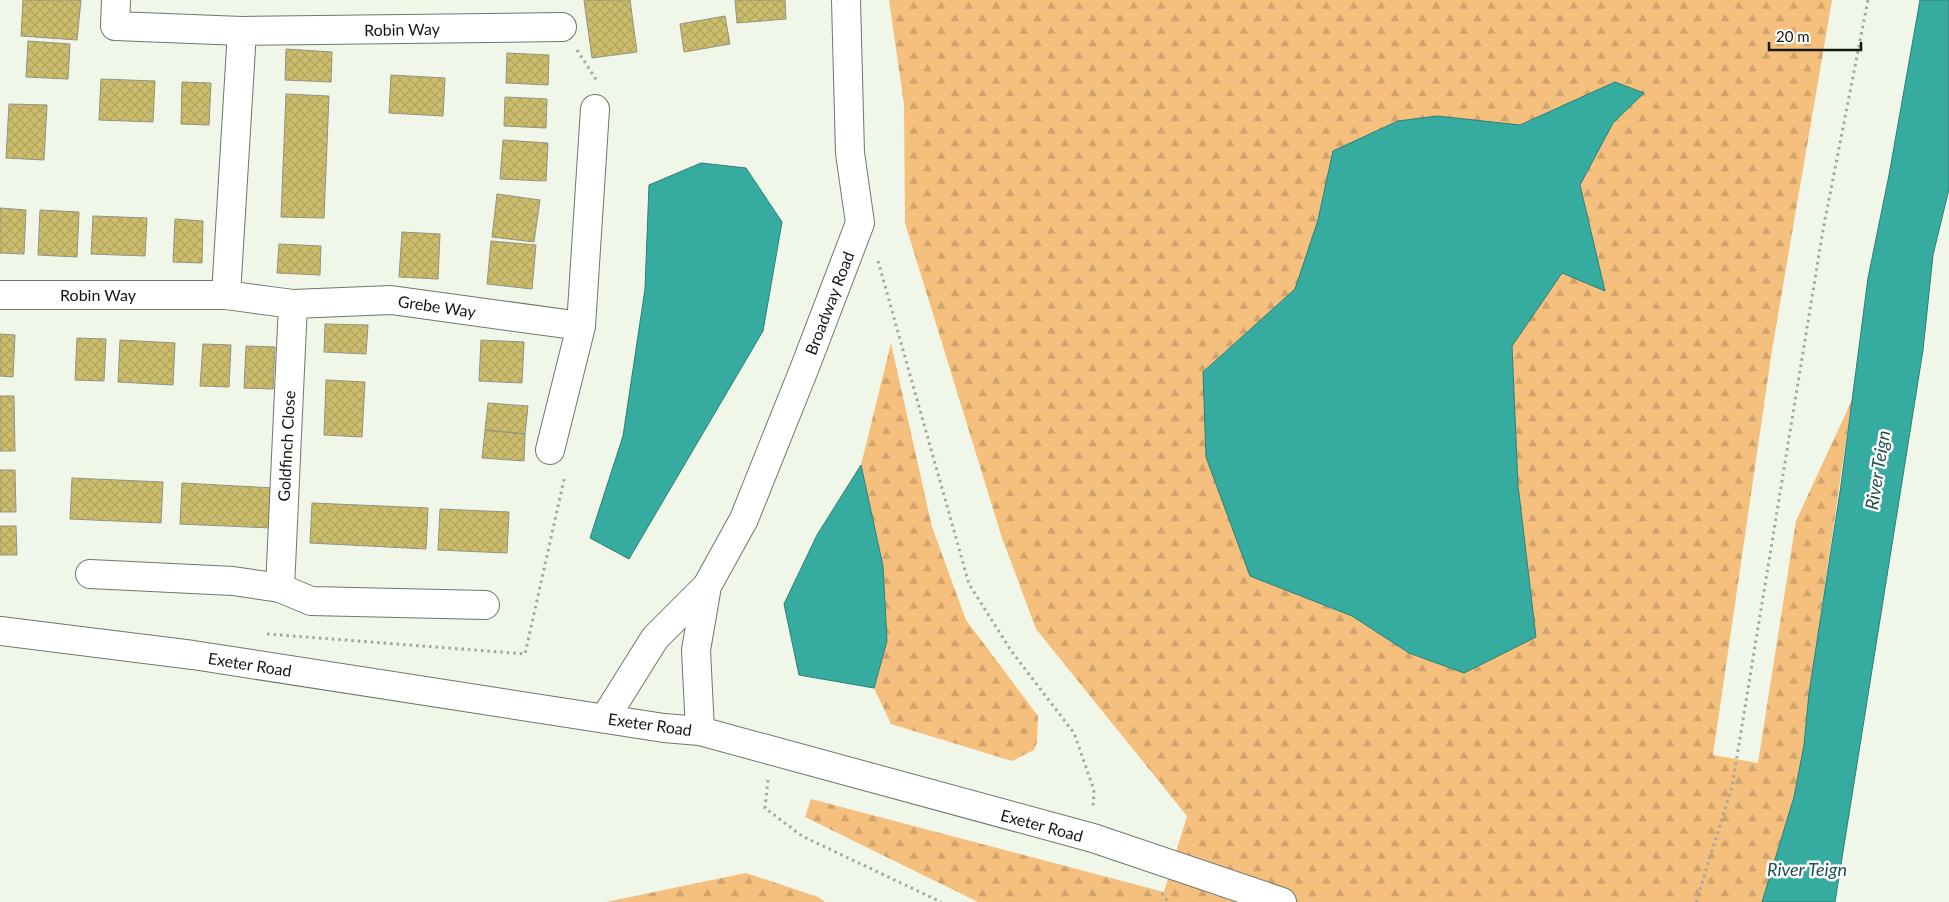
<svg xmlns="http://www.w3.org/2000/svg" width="1949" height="902" font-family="Lato,sans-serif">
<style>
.forest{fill:url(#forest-firs);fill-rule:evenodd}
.water{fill:#36aca1;stroke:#2c7f76}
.building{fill:url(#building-cross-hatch);stroke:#949283}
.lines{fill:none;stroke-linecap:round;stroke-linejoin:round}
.minor-casing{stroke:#70776a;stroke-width:30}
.path{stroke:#a3a89d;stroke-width:3;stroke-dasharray:2.5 4;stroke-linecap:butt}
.minor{stroke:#fff;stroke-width:28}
.labels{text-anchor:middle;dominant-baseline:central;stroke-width:5;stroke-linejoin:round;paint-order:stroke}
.street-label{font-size:16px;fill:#141611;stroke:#fff}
.water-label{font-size:18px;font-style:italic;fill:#1f504b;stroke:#fff}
</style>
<defs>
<pattern id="forest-firs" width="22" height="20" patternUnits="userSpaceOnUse" patternTransform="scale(1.25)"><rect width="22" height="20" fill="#f5bf7e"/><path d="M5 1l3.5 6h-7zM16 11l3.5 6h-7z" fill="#d1a36c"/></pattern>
<pattern id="building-cross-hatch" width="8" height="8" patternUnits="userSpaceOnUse" patternTransform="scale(1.25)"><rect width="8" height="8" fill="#cdbe6d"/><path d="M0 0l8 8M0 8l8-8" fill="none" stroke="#afa35d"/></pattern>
</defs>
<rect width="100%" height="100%" fill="#f0f7e8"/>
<path class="forest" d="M889,0H1832L1772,350L1713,755L1758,763L1796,521L1852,400L1809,693L1804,745L1794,797L1762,902H978L805,817L811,799L1164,892L1187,816L1036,629L1002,538L905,223L904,104ZM1615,82L1643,94L1613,123L1580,185L1605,290L1562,273L1512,345L1518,485L1536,637L1409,653L1352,616L1250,576L1203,372L1295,289L1318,220L1334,151L1437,116L1520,125Z
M891,343L932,527L966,620L1038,716L1037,742L1034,750L1012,761L891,724L874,688L887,641L883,566L861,465Z
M746,873L818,897L825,902H606Z"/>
<path class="water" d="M1920,0H1949V189L1933,255L1923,350L1835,902H1762L1794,797L1804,745L1809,693L1841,485L1868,278L1889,175Z
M1615,82L1644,93L1613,123L1580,185L1605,291L1562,273L1512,346L1518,485L1536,637L1464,673L1409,653L1352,616L1250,576L1206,457L1203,372L1295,289L1318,220L1333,151L1398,121L1437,116L1520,125Z
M701,163L746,168L782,222L763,331L629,559L590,538L623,436L645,289L649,185Z
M861,465L883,566L887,641L874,688L799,675L784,604L817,535Z"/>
<path class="building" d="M23,0H81L77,40L21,36Z
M584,0H630L637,52L592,58Z
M735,0H785L786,19L737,23Z
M725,16L730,44L684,52L680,24Z
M28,41L70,44L68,79L26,77Z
M286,49L332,52L331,82L285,80Z
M507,53L549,55L548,85L506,83Z
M391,75L445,78L443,116L389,113Z
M101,79L155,81L153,122L99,120Z
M182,82L211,83L209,125L181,124Z
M286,94L329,96L324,218L281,217Z
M505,97L547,99L546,128L504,126Z
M9,104L47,105L44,160L6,158Z
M503,140L548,143L546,181L500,179Z
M497,194L540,200L534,242L492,237Z
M0,208L26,210L24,254L0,253Z
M40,210L79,212L77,257L38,255Z
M93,216L147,218L145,256L91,254Z
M175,219L203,221L202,263L173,262Z
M402,232L440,234L438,279L399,277Z
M491,241L536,245L532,289L487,284Z
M279,244L321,246L320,275L277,273Z
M325,324L368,325L366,354L324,352Z
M0,334L15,335L13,377L0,376Z
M77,338L106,339L104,381L75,380Z
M120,340L175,343L173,385L118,382Z
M481,340L524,342L522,383L479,381Z
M203,344L231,345L229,387L200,386Z
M246,346L275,347L273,389L244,388Z
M326,380L365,382L362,437L324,435Z
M0,396H14L15,451H0Z
M488,403L528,406L525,434L485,430Z
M485,430L525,434L524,461L482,458Z
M0,470H15L16,512H0Z
M72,478L163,482L161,523L70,519Z
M182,483L274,488L271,528L180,524Z
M312,503L428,508L426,549L310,543Z
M440,509L509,512L507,553L438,550Z
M0,526H16L17,555H0Z"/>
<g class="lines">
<g class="minor-casing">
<path id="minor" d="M116,0L115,26L242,31L226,295
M242,31L562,27
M0,295H226L293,304L391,300L581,326
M550,450L581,326L595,109
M90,574L233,581L280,588L311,601L485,605
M280,588L293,304
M0,631L193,655L664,728L700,731L1093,838L1282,902
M605,718L655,638L707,586L744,519L805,367L860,223L850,153L846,0
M700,731L696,650L707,586"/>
</g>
<path class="path" d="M577,50L597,81
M878,261L969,584L1012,652L1074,733L1094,790L1093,808
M267,634L525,654L565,475
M768,780L765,808L802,836L941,902
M1162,893L1168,902
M1696,902L1732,787L1823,230L1868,0"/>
<use href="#minor" class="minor"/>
</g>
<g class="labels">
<g class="street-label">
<text transform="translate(402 29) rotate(-1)">Robin Way</text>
<text x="98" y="294">Robin Way</text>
<text transform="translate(829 303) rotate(-69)">Broadway Road</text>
<text transform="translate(437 306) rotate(8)">Grebe Way</text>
<text transform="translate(286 446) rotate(-87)">Goldfinch Close</text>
<text transform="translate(250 664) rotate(9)">Exeter Road</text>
<text transform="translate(650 724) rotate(8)">Exeter Road</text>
<text transform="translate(1042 825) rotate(15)">Exeter Road</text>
</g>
<g class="water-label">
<text transform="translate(1877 470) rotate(-81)">River Teign</text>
<text x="1807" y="869">River Teign</text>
</g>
</g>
<path d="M1769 42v8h92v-8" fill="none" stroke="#141611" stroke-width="2.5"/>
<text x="1776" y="42" font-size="15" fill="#141611" stroke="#ffffff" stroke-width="4" paint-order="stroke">20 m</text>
</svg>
